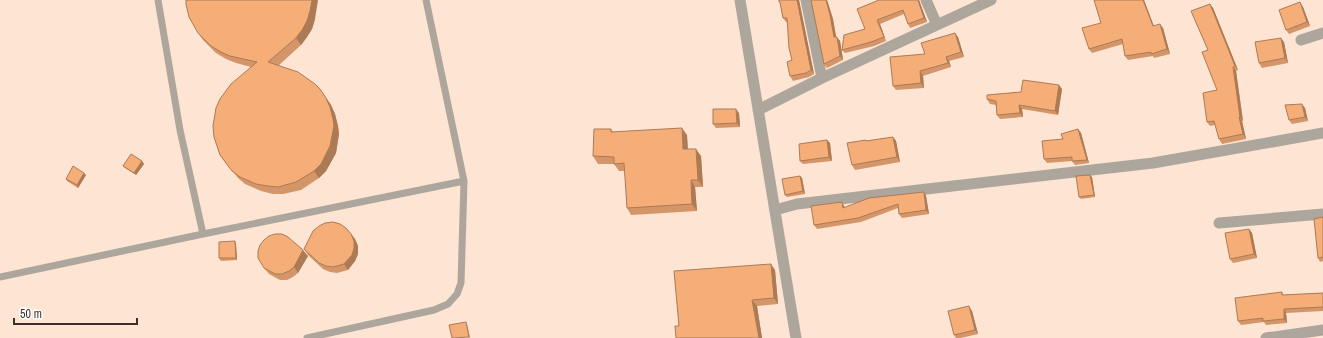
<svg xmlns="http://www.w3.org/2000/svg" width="1323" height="338" font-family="'Archivo Narrow',sans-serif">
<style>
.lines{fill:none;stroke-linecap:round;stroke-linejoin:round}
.service{stroke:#ada69c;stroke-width:7}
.minor{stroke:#ada69c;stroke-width:11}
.wall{fill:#d49668}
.shaded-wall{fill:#ac7a55}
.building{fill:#f6ae79;stroke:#ac7a55}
</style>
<rect width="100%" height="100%" fill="#fee4d3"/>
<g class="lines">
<path class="service" d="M158,0L180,130L203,234
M0,277L203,234L464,181
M307,338L434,310L448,304L457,294L461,283L464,181L426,0"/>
<path class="minor" d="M740,0L796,338
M806,0L822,78
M926,0L937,25
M1301,40L1323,33
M758,110L822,78L991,0
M775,210L797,204L1153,163L1323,133
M1219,223L1323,214
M1266,338L1323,330"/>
</g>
<path class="wall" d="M779,0H799L814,74L809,77L793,81L790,76L792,60L787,22H786L783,18L780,4Z
M811,0H827L833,19L836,37L840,41L843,60L827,68L824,64Z
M879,0H919L927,22L910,28L908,24L904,14L880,24L886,41L874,46L845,53L842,50L865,29Z
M1094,0H1144L1154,26L1163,28L1170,54L1154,58L1153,56L1128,60L1125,56L1123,44L1092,53L1089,49L1101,23Z
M1210,4L1213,8L1238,70L1236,71L1243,121H1242L1246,139L1222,144L1219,139L1215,125L1210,126L1207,122L1217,90L1208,50Z
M1303,7L1310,26L1289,34L1286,30Z
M315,19L312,29L307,37L301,45L278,66L320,89L331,105L335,114L338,126L339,134L336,153L326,171L319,178L301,190L283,194H273L261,191L245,184L238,178L220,155L251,67L236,63L226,59L216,53L203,40L198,33Z
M958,37L964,57L949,61L951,67L923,76L924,88L896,90L893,86L925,54Z
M1284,42L1288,63L1262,68L1259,63Z
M1062,89L1058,115L1022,109L1023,117L1000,119L997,115L996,105L990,104L987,99Z
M1305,108L1308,121L1292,124L1289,120Z
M739,113L740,127L716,128L713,124Z
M611,129L613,132L687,135L688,149L701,156L703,187H695L697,211L631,215L627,208L625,171H619L614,164H598L593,156Z
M1078,129L1081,133L1089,163L1075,165L1072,161L1047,163L1044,159L1063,139Z
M893,137L896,141L900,162L855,170L852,165L866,141Z
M827,140L830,143L832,161L803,164L800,161Z
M142,161L144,164L136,175L125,168L123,166Z
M86,175L78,188L67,181L66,179Z
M800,176L802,178L805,194L787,197L785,195Z
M1092,177L1095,197L1081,199L1079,197Z
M924,192L926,196L929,214L902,218L899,214L898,208L861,222L817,229L814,225L842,202L845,208Z
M1323,217V261L1320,262L1318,258Z
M1249,229L1252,233L1257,258L1233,263L1230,259Z
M351,234L355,239L358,246V254L355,261L348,270L337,273L330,272L323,269L308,255L304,249Z
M235,241L236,244L237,260L221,261L219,258Z
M308,256L298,273L293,277L287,280H280L269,274L264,268Z
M775,270L778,304L757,306L762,338H676L679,326Z
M1282,292L1283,295L1323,293V311L1286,313L1287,323L1266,325L1264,322L1241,325L1238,321Z
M972,311L978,334L961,338H956L954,335Z"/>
<path class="shaded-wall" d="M312,0H318L315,19L312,29L307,37L301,45L296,38Z
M797,0H799L814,74L811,70Z
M826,0H827L833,19L837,42L834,37Z
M918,0H919L927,22L924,18Z
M1143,0H1144L1155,30L1153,26Z
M1300,2L1303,7L1310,26L1307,22Z
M1210,4L1213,8L1238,70L1235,66Z
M877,20L880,24L886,41L884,37Z
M1160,24L1163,28L1170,54L1167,49Z
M955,33L958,37L964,57L961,52Z
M837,37L840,41L843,60L840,56Z
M1281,38L1284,42L1288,63L1285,58Z
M946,57L949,61L951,67L948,63Z
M1233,67L1236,71L1243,121L1240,117Z
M920,71L923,76L924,88L921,83Z
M1059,85L1062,89L1058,115L1055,111Z
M326,98L331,105L335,114L338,126L339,134L336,153L326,171L319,178L314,171Z
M1302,104L1305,108L1308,121L1305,117Z
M1019,105L1022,109L1023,117L1020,113Z
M736,109L739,113L740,127L737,123Z
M1239,117L1242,121L1246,139L1243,134Z
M682,128L687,135L688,156L683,149Z
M1078,129L1081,133L1089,163L1087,160Z
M893,137L896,141L900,162L897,157Z
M827,140L830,143L832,161L829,157Z
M696,149L701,156L703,187L698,180Z
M142,161L144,164L136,175L134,173Z
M84,173L86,175L78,188L77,185Z
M1090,175L1092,177L1095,197L1094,195Z
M800,176L802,178L805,194L803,191Z
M691,180L695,187L697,211L692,204Z
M924,192L926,196L929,214L926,210Z
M842,202L844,206L845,212L843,208Z
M1249,229L1252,233L1257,258L1254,254Z
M351,234L355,239L358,246V254L355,261L348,270L344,264Z
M235,241L236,244L237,260L236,258Z
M303,250L308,256L298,273L294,267Z
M771,264L775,270L778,304L774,298Z
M752,300L757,306L762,338H759Z
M969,306L972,311L978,334L975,330Z
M1284,309L1286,313L1287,323L1284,319Z
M466,322L467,324L470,338L469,337Z"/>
<path class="building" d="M186,0H312L310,11L307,21L302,30L296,38L268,62L298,72L315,84L320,89L326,98L330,107L333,119L334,126L330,146L321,164L314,171L296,182L278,187L268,186L256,184L240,177L232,171L220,155L214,137L213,126L216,108L220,99L231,84L257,62L230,56L221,52L211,46L198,33L189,17L186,4Z
M779,0H797L811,70L806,73L790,76L787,62L792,60L789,48L787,18H783L780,2H779Z
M811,0H826L830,15L834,37H837L840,56L824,64Z
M879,0H918L924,18L908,24L903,10L877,20L884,37L871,42L842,50L844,35L865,29L857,9Z
M1094,0H1143L1153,26L1160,24L1167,49L1151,54V52L1125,56L1122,39L1089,49L1082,28L1101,23Z
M1300,2L1307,22L1286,30L1279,10Z
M1210,4L1235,66L1233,67L1240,117H1239L1243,134L1219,139L1214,121L1207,122L1203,93L1217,90L1202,52L1208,50L1191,11Z
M955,33L961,52L946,57L948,63L920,71L921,83L893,86L890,57L925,54L921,43Z
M1281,38L1285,58L1259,63L1255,42Z
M1023,80L1059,85L1055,111L1019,105L1020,113L997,115L996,101L987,99V95L1021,92Z
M1302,104L1305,117L1289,120L1285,105Z
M713,109H736L737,123L713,124Z
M682,128L683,149H696L698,180H691L692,204L627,208L624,163L614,164V157L593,156L594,129H611V132Z
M1078,129L1087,160L1072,161V157L1044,159L1042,141L1063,139L1061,134Z
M893,137L897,157L852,165L847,143L866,140V141Z
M827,140L829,157L800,161L799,144Z
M131,154L142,161L134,173L123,166Z
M73,166L84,173L77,185L66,179Z
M1090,175L1094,195L1079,197L1076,176Z
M800,176L803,191L785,195L782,179Z
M924,192L926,210L899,214L898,204L858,218L814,225L811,206L842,202L843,208L869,198Z
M1323,217V257L1318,258L1314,219Z
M333,222L340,224L346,228L351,234L354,241V248L352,255L344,264L333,267L326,266L319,263L304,249L313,231L319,226L325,223Z
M1249,229L1254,254L1230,259L1225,233Z
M275,234H282L288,237L303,250L294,267L289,271L282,274H275L264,268L258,258V251L260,245L264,240L269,236Z
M235,241L236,258H219V242Z
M771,264L774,298L752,300L759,338H676L675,326H679L674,271Z
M1282,292V295L1323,293V307L1284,309V319L1263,321V318L1238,321L1235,298Z
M969,306L975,330L954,335L948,311Z
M466,322L469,337L452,338L449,325Z"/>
<path d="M14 318v6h123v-6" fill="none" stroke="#3b312a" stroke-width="2"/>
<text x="20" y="318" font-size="12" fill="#3b312a" stroke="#ffffff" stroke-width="3" paint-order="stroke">50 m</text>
</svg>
